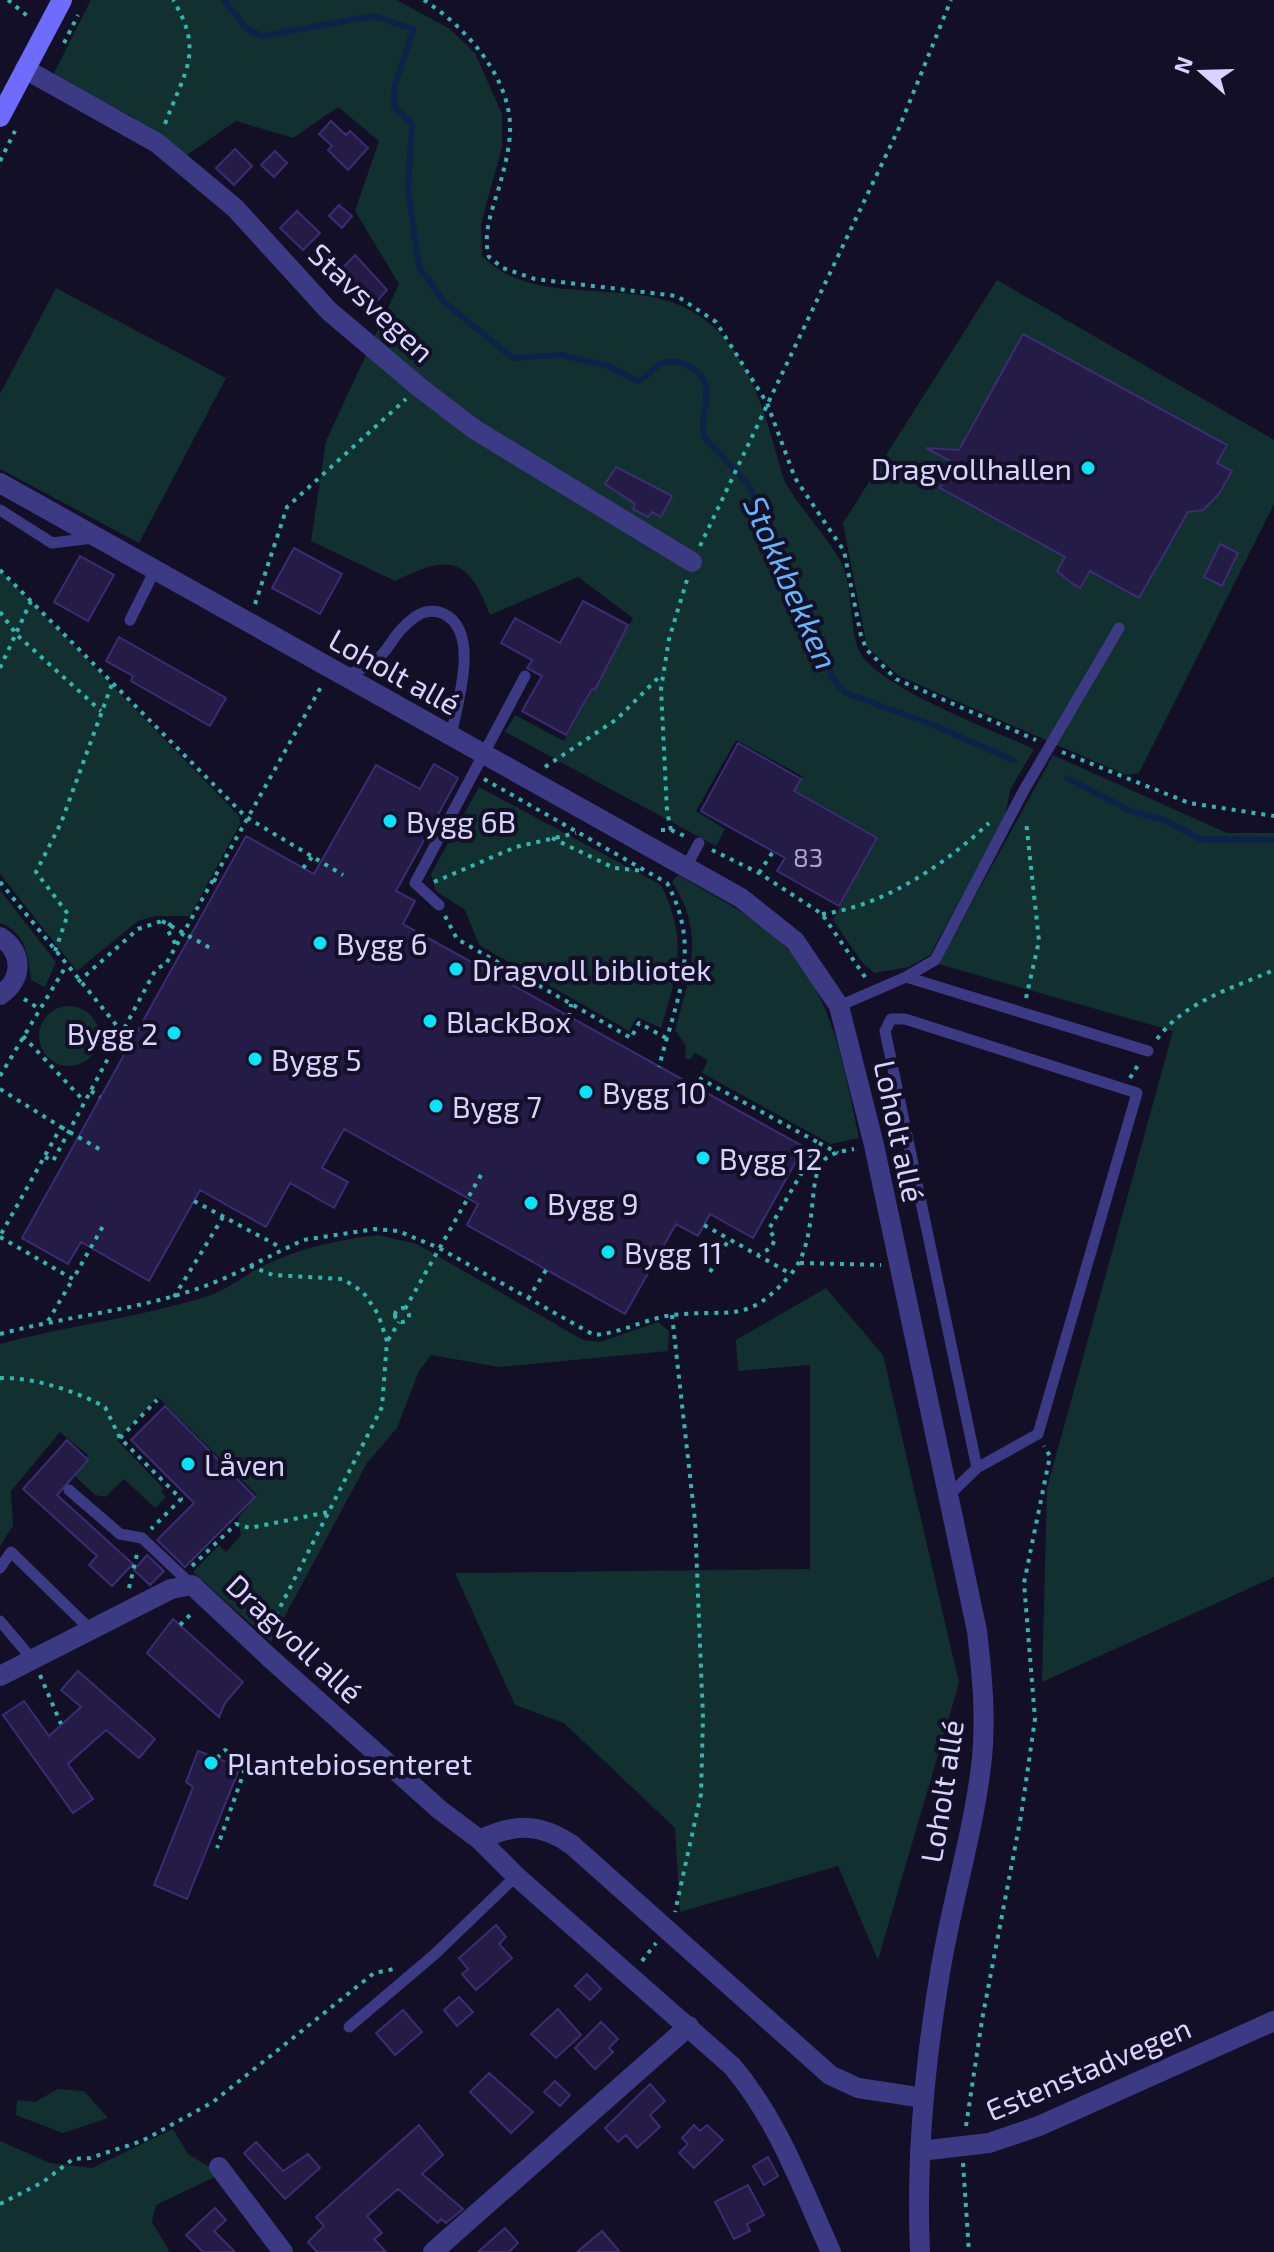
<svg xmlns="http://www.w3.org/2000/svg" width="1274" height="2252" font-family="'Exo 2',sans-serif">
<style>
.green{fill:#12302f}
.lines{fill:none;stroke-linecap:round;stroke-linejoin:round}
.stream{stroke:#0c2248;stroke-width:6}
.building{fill:#241b47;stroke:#3b2d73;stroke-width:2}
.path{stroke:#2fb8b0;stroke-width:4;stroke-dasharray:4 6;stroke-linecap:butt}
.service{stroke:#3d3a85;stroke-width:11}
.minor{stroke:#3d3a85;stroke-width:20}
.tertiary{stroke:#3d3a85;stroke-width:20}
.secondary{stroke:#6f6bff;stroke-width:20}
.path-bridge{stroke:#2fb8b0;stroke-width:4;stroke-dasharray:4 6;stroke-linecap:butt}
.poi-dot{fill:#00e5ff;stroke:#130f26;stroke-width:3}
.labels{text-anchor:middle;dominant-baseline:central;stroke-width:8;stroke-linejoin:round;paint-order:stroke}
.number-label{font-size:26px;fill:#aca6d1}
.street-label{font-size:30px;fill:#d9d4ff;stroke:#130f26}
.poi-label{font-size:30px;fill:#d9d4ff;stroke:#130f26;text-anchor:start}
.water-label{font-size:32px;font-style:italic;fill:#62b6ff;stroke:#130f26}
</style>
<rect width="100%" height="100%" fill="#130f26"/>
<path class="green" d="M91,0H397L450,29L475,53L502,114V147L481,224L482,256C541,315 645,268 709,323C753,360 767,421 782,474C788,496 829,537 842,564C853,590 849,622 858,648C870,685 996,731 1034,749L1011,788L1004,820L930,955L909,967L874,973L861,961L833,920L877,837L813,801L807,810L789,800L802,776L736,740L696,811L725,829L716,846L505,732L515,715L564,741L633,618L578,577L490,615C468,557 450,554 395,581L311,541L326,441L399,284L355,211L379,141L338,107L293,138L236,121L187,155L129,115L52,77Z
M997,280L1274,440V504L1139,773L1126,775L899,676L867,647L843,523Z
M56,288L226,378L139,543L0,469V394Z
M0,570L239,816L240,824L190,916H155L138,921L77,971L0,874Z
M1053,755L1227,833H1274V1577L1042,1682L1047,1488L1173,1031L938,964Z
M479,787L661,885C688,940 678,972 661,1028L637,1017L629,1031L479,945L465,910L436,891L431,874Z
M678,875C713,896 756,916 785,946C834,997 845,1072 859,1138L831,1144L702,1073L708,1060L695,1053L690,1060L685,1058L686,1046L675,1030C690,975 706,933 672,882Z
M0,890L56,962L45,987L31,980C28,955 26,932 0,923Z
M39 1036a30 30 0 1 1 60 0a30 30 0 1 1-60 0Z
M378,1235L417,1244L583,1340L600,1342L658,1322L669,1331L668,1351L499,1367L431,1355L419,1371L397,1428L367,1463L271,1642L193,1572L219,1545L226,1552L241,1535L238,1518L257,1495L158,1397L117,1440L164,1489L161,1492L166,1497L155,1508L124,1479L105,1497L95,1495L74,1475L88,1455L60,1432L11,1491L13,1526L0,1546V1344C69,1325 139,1318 208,1296C229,1289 247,1273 267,1264C301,1248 341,1239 378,1235Z
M826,1288L883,1355L959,1683L878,1960L838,1866L680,1912L675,1828L564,1723L515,1705L455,1573L810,1569V1365L738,1371L736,1340Z
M58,2089L84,2091L108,2118L63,2133L16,2115L17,2100L35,2102Z
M173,2129L188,2154L221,2174L156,2205L152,2222L170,2252H0V2141L50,2163L92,2168Z"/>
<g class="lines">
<path class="stream" d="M224,0L246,28L262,36L374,16L413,29L395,85L394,107L412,124L408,189L419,267L444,302L513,358L562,355L608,366L638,381C648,378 653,366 663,363C670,360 681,362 687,365C724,384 695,415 705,438L749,485L797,590L805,599L833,679L844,692L938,727L1013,760
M1067,778L1131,811L1164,820L1200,839L1274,840"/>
</g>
<path class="building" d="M331,121L346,135L350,131L368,148L348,170L328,150L332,146L319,134Z
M235,149L252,166L234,185L216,168Z
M275,151L287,163L274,177L261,165Z
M339,205L352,216L342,228L329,216Z
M297,211L320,233L303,250L280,228Z
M355,255L387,290L368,311L333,278Z
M1023,334L1227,445L1217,463L1232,471L1219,494L1203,510L1188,512L1139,598L1090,571L1080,588L1070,582L1057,571L1065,557L940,488L954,463L926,448L959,450Z
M616,467L672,496L661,517L652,512L648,517L633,509L635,504L605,484Z
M1220,544L1238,553L1222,586L1204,577Z
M294,548L342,574L320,614L272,588Z
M80,556L114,575L88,621L54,602Z
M583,601L628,625L595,690L592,689L566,735L522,711L542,676L527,668L532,660L501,643L515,618L560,643Z
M119,637L226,698L210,726L131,681L133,676L106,661Z
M738,743L801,779L794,791L877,838L839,906L777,871L785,858L701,811Z
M434,764L458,778L396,891L415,901L403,924L804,1147L753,1238L710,1214L698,1236L676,1224L625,1314L467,1225L478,1204L344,1129L322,1168L348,1182L334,1208L290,1183L266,1227L200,1190L149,1281L81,1242L68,1264L22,1238L246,836L314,874L376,765L420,789Z
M165,1406L255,1497L185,1567L157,1540L194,1503L131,1440Z
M67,1440L88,1460L57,1495L133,1564L112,1586L89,1565L97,1556L23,1489Z
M147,1555L164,1571L150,1585L134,1570Z
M173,1619L243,1682L225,1703L219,1717L147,1653Z
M78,1671L155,1739L139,1758L106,1730L68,1764L93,1799L73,1813L3,1715L24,1701L49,1736L81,1707L61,1690Z
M198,1751L240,1767L187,1899L154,1885L193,1787L186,1782Z
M496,1925L506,1937L499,1944L512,1958L476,1990L462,1974L468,1969L459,1958Z
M587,1974L601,1989L590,2000L575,1986Z
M459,1997L473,2012L457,2026L444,2010Z
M558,2009L581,2035L556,2058L531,2034Z
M403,2010L422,2032L395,2055L376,2033Z
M601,2022L618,2039L609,2048L613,2052L595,2069L575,2048Z
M489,2073L533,2112L511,2133L470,2092Z
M555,2081L570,2095L560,2106L544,2092Z
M650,2084L665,2101L650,2115L660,2127L637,2148L626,2135L618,2142L605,2128Z
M419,2125L443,2155L422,2174L463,2209L446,2223L441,2219L438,2223L398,2189L367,2216L382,2233L374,2239L386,2252H317L308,2242L324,2226L316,2217Z
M694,2125L700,2131L707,2125L723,2140L694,2168L679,2153L688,2144L682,2138Z
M256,2142L283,2171L308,2154L320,2168L285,2199L244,2153Z
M768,2157L778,2176L764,2185L753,2166Z
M748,2185L764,2215L747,2224L750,2231L734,2239L715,2202Z
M215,2208L226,2220L214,2231L235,2252H203L186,2235Z
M505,2228L518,2243L509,2252H478Z
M602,2231L620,2252H577Z"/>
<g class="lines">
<path class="path" d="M8,0L31,19
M424,0C464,26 507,73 510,123C511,144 505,165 500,184C493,208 482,233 489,257L503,268L535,279L677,296L716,322L767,403L795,478L844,551L861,636L867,650L896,679L1036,740
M64,43L78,15
M165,124C184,72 205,52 173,0
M0,161L15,131
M700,546L899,128L951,0
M0,570L246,817L343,875
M255,604L287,507L406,399
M0,612L17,635L101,711
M0,668L31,601
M1062,752L1189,803L1274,816
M545,767L617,719L662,674
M484,779L667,883C703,950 676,999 659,1067
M661,830H671L687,837
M671,830L667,811L661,689L669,639L687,580
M552,838L614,868L644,871
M712,850L759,873L822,914L867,980
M303,868L312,857
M759,873L774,850
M213,879L220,883
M0,882L122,1032
M434,882L516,847L576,833
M822,914C884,906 944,865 989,823
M445,916L457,939L631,1038L639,1023L666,1038
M171,923L167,929L176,945
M55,951L68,914L36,872L61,823L112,684
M78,982L138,929L162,921
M1026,998L1039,941L1026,821
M24,999L38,1008
M569,1017L571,1004
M23,1036L84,1101
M1157,1039C1185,1001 1233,988 1274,970
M0,1076L66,966
M699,1078L819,1143L769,1229L775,1239L771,1248L758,1255
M1130,1078L1140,1062
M0,1089L61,1127L0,1236
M91,1091L100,1097
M819,1143L838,1153
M45,1157L53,1161L156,969L166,964L322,685
M194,1201L282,1248
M704,1225L729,1239
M0,1237L73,1279L103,1226
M800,1263L881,1265
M250,1266L303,1240L375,1229L398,1231L439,1248L594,1335C622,1333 647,1318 673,1315C733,1308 746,1326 791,1274
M710,1272L729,1239L791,1274C820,1240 806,1177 824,1160C832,1152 844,1151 854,1149
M174,1297L223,1217
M528,1299L546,1270
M395 1315a7 7 0 1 1 14 0a7 7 0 1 1-14 0Z
M405,1309L481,1175
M672,1315L695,1521L703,1718L701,1794L675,1912
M48,1321L73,1279
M0,1334C86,1311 169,1309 250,1266L273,1275L343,1279L363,1292L378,1314L387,1341L382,1407L268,1631
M388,1340L399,1322
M0,1378C33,1377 76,1391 105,1407L120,1438L181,1499L151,1529
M120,1438L157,1400
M192,1566L236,1524L250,1528L328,1512
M129,1588L137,1554
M180,1625L194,1611
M40,1675L61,1724
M217,1758L225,1750L240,1759L244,1772L217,1848
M642,1961L656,1943
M966,2126L982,2020L1021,1816L1035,1719L1024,1583L1050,1456L1044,1446
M963,2163L969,2252
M0,2204L43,2182L73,2159L90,2158L142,2141L213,2102L374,1973L394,1969"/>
<path class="service" d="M0,510L52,543L93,538
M130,620L155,570
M345,675C395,660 382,641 415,617C423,611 435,609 444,614C481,632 457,704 451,736
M686,867L699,843
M439,905L415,883L525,676
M906,977L1148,1051
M839,1006L906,977L935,960L1024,790L1119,628
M69,1490L120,1534L142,1538L192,1585
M948,1496L977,1468L1038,1434L1137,1093L905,1019H891L885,1031L977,1468
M0,1568L11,1552L92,1631
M0,1621L33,1660
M349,2027L435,1954L516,1876"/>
<path class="minor" d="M25,69L157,143L235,208L329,311L419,387L474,429L692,562
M0,937C24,952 23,980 0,995
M0,1676L171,1589L192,1585L270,1658L440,1810L480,1840L516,1876L732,2066C778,2120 802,2188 831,2252
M480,1840C514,1823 541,1823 572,1845L830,2075L858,2088L924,2098
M920,2151L989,2143L1039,2126L1274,2021
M219,2167L283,2252
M433,2252L689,2026"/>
<path class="tertiary" d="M0,483L741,898L795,941L839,1006L874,1145L977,1631C982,1674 986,1715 982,1758C974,1833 950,1906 939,1979C924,2070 916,2161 920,2252"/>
<path class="secondary" d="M0,117L62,0"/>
<path class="path-bridge" d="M162,921L212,949
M61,1127L101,1150"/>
</g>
<g class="poi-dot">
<circle cx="1088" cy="468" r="8"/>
<circle cx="390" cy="821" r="8"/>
<circle cx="320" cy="943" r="8"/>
<circle cx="456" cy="969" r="8"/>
<circle cx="430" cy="1021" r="8"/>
<circle cx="174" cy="1033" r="8"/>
<circle cx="255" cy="1059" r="8"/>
<circle cx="586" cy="1092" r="8"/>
<circle cx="436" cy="1106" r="8"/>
<circle cx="703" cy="1158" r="8"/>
<circle cx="531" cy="1203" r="8"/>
<circle cx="608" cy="1252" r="8"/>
<circle cx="188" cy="1464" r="8"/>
<circle cx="211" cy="1763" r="8"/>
</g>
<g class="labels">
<g class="number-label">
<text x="808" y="856">83</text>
</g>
<g class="street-label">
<text transform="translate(372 302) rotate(43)">Stavsvegen</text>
<text transform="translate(395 671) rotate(29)">Loholt allé</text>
<text transform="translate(900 1131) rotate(78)">Loholt allé</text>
<text transform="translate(295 1638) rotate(43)">Dragvoll allé</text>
<text transform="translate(941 1791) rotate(-81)">Loholt allé</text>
<text transform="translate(1088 2068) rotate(-23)">Estenstadvegen</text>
</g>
<g class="poi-label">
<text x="1072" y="468" text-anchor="end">Dragvollhallen</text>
<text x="406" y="821">Bygg 6B</text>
<text x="336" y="943">Bygg 6</text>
<text x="472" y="969">Dragvoll bibliotek</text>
<text x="446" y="1021">BlackBox</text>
<text x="158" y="1033" text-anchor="end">Bygg 2</text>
<text x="271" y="1059">Bygg 5</text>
<text x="602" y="1092">Bygg 10</text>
<text x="452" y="1106">Bygg 7</text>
<text x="719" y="1158">Bygg 12</text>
<text x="547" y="1203">Bygg 9</text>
<text x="624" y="1252">Bygg 11</text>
<text x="204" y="1464">Låven</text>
<text x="227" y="1763">Plantebiosenteret</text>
</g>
<g class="water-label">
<text transform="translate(792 582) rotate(66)">Stokkbekken</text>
</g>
</g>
<g transform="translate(1202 72) rotate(290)" stroke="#130f26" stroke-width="6" paint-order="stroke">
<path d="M0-6L14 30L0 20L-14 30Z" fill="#d9d4ff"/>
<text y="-12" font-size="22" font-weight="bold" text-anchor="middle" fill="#d9d4ff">N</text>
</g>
</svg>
